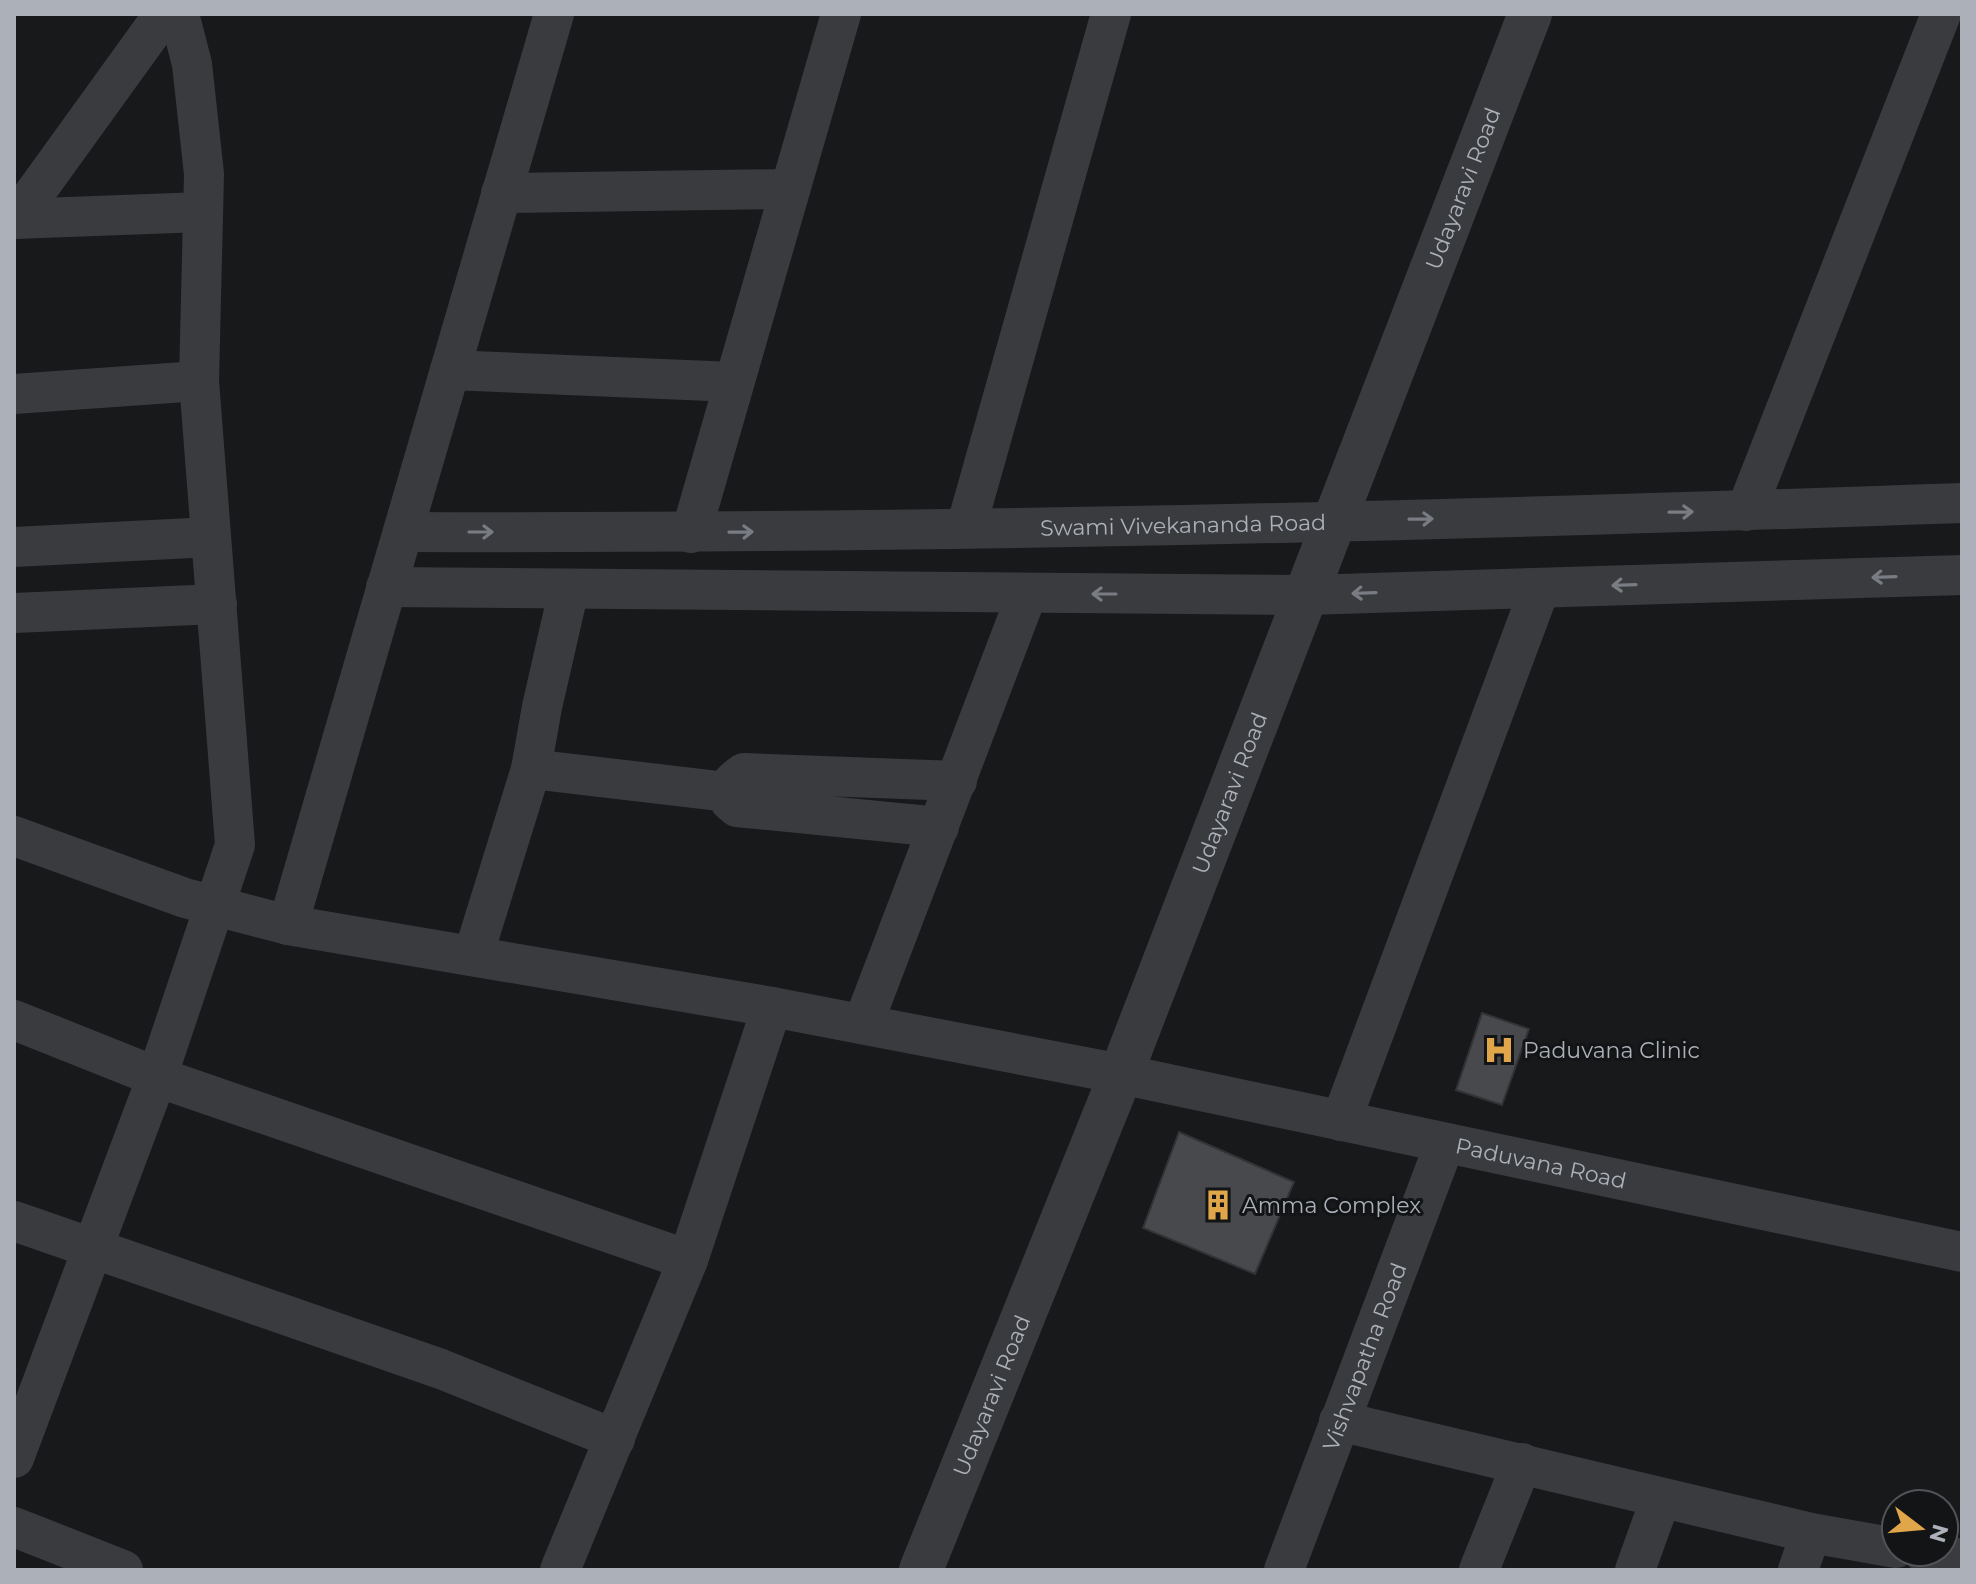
<svg xmlns="http://www.w3.org/2000/svg" width="1976" height="1584" font-family="Montserrat,sans-serif">
<style>
.building{fill:#48494d;stroke:#333336;stroke-width:2}
.lines{fill:none;stroke-linecap:round;stroke-linejoin:round}
.minor{stroke:#3a3b3f;stroke-width:40}
.tertiary{stroke:#3a3b3f;stroke-width:44}
.oneway{stroke:#797c82}
.labels{text-anchor:middle;dominant-baseline:central;stroke-width:6;stroke-linejoin:round;paint-order:stroke}
.street-label{font-size:22px;fill:#acb1b9;stroke:#131415}
.poi-label{font-size:22px;fill:#acb1b9;stroke:#131415;text-anchor:start}
</style>
<rect width="100%" height="100%" fill="#18191a"/>
<path class="building" d="M1482,1013L1529,1029L1502,1105L1456,1090Z
M1179,1132L1294,1182L1255,1274L1143,1228Z"/>
<g class="lines">
<g class="minor">
<path d="M501,193L790,189"/>
<path d="M14,219L203,212"/>
<path d="M16,219L164,14"/>
<path d="M450,370L734,382"/>
<path d="M14,394L199,381"/>
<path d="M1746,511L1941,14"/>
<path d="M966,528L1111,14"/>
<path id="s1" d="M403,532C923,534 1443,521 1962,503"/>
<path d="M691,533L841,14"/>
<path d="M14,547L211,537"/>
<path d="M386,587L1306,595L1962,575"/>
<path d="M14,613L217,604"/>
<path d="M531,769L727,792"/>
<path d="M939,827L737,807L730,801C726,786 732,781 744,773L957,781"/>
<path id="s2" d="M14,836L185,898L288,925L772,1007L1121,1074L1962,1252"/>
<path d="M288,925L554,14"/>
<path d="M473,956L531,769L542,707L569,589"/>
<path d="M14,1020L157,1077L688,1260"/>
<path d="M863,1024L1027,594"/>
<path d="M1341,1121L1540,588"/>
<path d="M14,1221L441,1369L615,1439"/>
<path d="M1339,1421L1811,1533L1896,1548"/>
<path d="M14,1458L157,1077L235,845L199,381L204,174L192,64L179,14"/>
<path d="M14,1527L123,1570"/>
<path d="M1923,1552L1962,1559"/>
<path d="M560,1570L688,1260L772,1007"/>
<path id="s3" d="M1284,1570L1445,1143"/>
<path d="M1479,1570L1522,1463"/>
<path d="M1635,1570L1661,1498"/>
<path d="M1798,1570L1811,1533"/>
</g>
<path class="tertiary" id="s4" d="M921,1570L1121,1074L1530,14"/>
</g>
<defs><path id="oneway-shaft" d="M-6 0H5M1.5-3L5.5 0L1.5 3" fill="none" stroke-width="1.6" stroke-linecap="round" stroke-linejoin="round" transform="scale(2)"/></defs>
<g class="oneway">
<use href="#oneway-shaft" transform="translate(1681 512) rotate(-1)"/>
<use href="#oneway-shaft" transform="translate(1421 519) rotate(-1)"/>
<use href="#oneway-shaft" transform="translate(481 532)"/>
<use href="#oneway-shaft" transform="translate(741 532) rotate(-1)"/>
<use href="#oneway-shaft" transform="translate(1884 577) rotate(178)"/>
<use href="#oneway-shaft" transform="translate(1624 585) rotate(178)"/>
<use href="#oneway-shaft" transform="translate(1364 593) rotate(178)"/>
<use href="#oneway-shaft" transform="translate(1104 594) rotate(-180)"/>
</g>
<defs>
<g id="hospital-bare" transform="scale(2.4)"><path d="M-5-5h3v3.5h4V-5h3V5h-3V1.5h-4V5h-3Z" fill="#e1a649" stroke="#131415" stroke-width="2.5" paint-order="stroke"/></g>
<g id="building-bare" transform="scale(2.4)"><path d="M-4-6H4V6H1V3H-1V6H-4ZM-2.5-4.3h1.7v1.8h-1.7ZM.8-4.3h1.7v1.8H.8ZM-2.5-1h1.7V.8h-1.7ZM.8-1h1.7V.8H.8Z" fill="#e1a649" stroke="#131415" stroke-width="2.5" paint-order="stroke"/></g>
</defs>
<g fill-rule="evenodd">
<use href="#hospital-bare" x="1499" y="1050"/>
<use href="#building-bare" x="1218" y="1205"/>
</g>
<g class="labels">
<g class="street-label">
<text stroke="none"><textPath href="#s4" startOffset="1484">Udayaravi Road</textPath></text>
<text stroke="none"><textPath href="#s1" startOffset="780">Swami Vivekananda Road</textPath></text>
<text stroke="none"><textPath href="#s4" startOffset="836">Udayaravi Road</textPath></text>
<text stroke="none"><textPath href="#s2" startOffset="1564">Paduvana Road</textPath></text>
<text stroke="none"><textPath href="#s3" startOffset="228">Vishvapatha Road</textPath></text>
<text stroke="none"><textPath href="#s4" startOffset="188">Udayaravi Road</textPath></text>
</g>
<g class="poi-label">
<text x="1523" y="1050">Paduvana Clinic</text>
<text x="1242" y="1205">Amma Complex</text>
</g>
</g>
<rect width="1976" height="1584" fill="none" stroke="#acb1b9" stroke-width="32"/>
<g transform="translate(1920 1528) rotate(106)"><circle r="38" fill="#131415" stroke="#505357" stroke-width="2"/>
<path d="M0-6L14 30L0 20L-14 30Z" fill="#e1a649"/>
<text y="-12" font-size="22" font-weight="bold" text-anchor="middle" fill="#acb1b9">N</text>
</g>
</svg>
